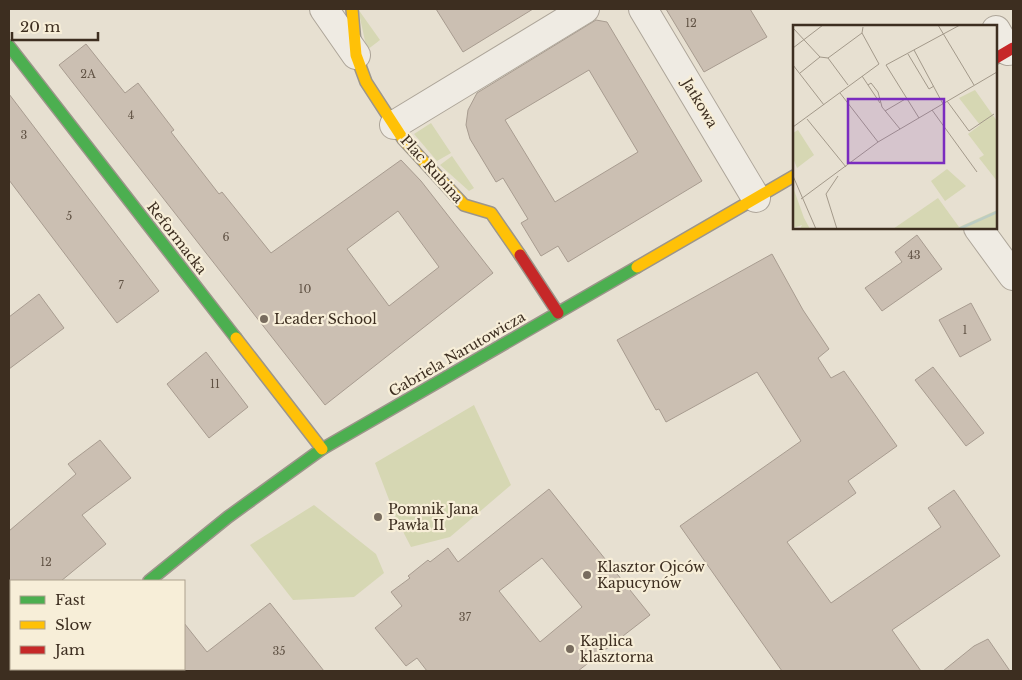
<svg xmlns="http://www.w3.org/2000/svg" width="1022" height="680" font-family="'Libre Baskerville',serif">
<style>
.green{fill:#d6d7b3}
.building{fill:#cbbfb2;stroke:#a89c90;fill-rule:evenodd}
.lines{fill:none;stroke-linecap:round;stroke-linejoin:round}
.street-casing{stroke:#ada599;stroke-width:30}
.fast-casing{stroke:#9c958a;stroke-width:14}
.slow-casing{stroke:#9c958a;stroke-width:14}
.jam-casing{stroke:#9c958a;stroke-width:14}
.street{stroke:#efebe3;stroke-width:28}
.fast{stroke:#4caf50;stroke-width:11}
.slow{stroke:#ffc107;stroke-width:11}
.jam{stroke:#c62828;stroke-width:11}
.poi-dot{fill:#786c5e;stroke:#f7eed8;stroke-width:2}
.labels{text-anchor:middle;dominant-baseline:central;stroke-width:4.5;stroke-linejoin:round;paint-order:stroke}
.number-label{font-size:11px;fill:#605244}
.street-label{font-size:14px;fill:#3d2e20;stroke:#f7eed8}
.poi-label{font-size:14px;fill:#3d2e20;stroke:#f7eed8;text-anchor:start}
.inset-river{fill:none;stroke:#bcccc2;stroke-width:2.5}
.inset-road{fill:none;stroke:#a3998a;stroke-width:1}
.view{fill:#7b2cbf;fill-opacity:0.15;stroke:#7b2cbf;stroke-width:2.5}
.inset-edge{fill:none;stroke:#3d2e20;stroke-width:2.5}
</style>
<rect width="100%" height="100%" fill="#e7e0d1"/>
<path class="green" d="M358,9L380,40L367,50Z
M431,123L451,153L437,161L414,134Z
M452,156L474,188L469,191L440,165Z
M474,405L511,485L450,537L411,547L396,518L375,463Z
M314,505L376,554L384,573L354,597L293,600L250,545Z"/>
<path class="building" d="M436,9H533L463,52Z
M666,9H750L767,37L704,72Z
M596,20L607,22L702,181L568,262L558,246L541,256L521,223L528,219L503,178L496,182L470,139L466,125L468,110L477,93ZM589,70L638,152L555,202L505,120Z
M86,44L125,93L138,83L174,130L171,132L219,194L222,192L271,253L401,160L421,181L493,273L325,405L59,65ZM398,211L439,267L389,306L347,249Z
M9,94L159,291L117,323L9,180Z
M917,235L942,269L882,311L865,288L902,262L895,252Z
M772,254L803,310L829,349L818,358L831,378L844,371L897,446L848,481L856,493L787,542L831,603L941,527L928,508L954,490L1000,556L892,630L921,671H782L680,526L801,441L757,372L666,422L659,409L656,410L617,340Z
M39,294L64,328L9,369V317Z
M971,303L991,340L960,357L939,320Z
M206,352L248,407L209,438L167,384Z
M933,367L984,433L966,446L915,380Z
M100,440L131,478L82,515L106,544L61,581H9V531L76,474L68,464Z
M549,489L650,615L578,671H427L417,658L406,666L375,628L402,606L391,592L410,578L408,576L428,560L430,562L448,548L458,562ZM542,558L582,607L540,642L499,591Z
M270,603L324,671H182L184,670V623L207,652Z
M988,639L1010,671H943L974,646Z"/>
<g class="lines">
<g class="street-casing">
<path id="street" d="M324,9L356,55
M643,9L756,198
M996,30L1008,51
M394,125L585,9
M978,228L1013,276"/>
</g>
<g class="fast-casing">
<path id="fast" d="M9,46L236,338
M149,581L228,517L322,449L637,267"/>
</g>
<g class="slow-casing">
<path id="slow" d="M352,9L356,55L366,82L403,139L464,205L491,213L520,255
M637,267L794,176
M236,338L322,449"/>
</g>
<g class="jam-casing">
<path id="jam" d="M996,58L1013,48
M520,255L558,313
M43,671L46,669"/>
</g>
<use href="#street" class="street"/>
<use href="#fast" class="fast"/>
<use href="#slow" class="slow"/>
<use href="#jam" class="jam"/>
</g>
<g class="poi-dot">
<circle cx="264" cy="319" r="5"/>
<circle cx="378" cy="517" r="5"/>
<circle cx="587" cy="575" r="5"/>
<circle cx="570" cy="649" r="5"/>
</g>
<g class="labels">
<g class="number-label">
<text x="691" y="23">12</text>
<text x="88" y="74">2A</text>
<text x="131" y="115">4</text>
<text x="24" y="135">3</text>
<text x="69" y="216">5</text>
<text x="226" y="237">6</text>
<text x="914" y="255">43</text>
<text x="121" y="285">7</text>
<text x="305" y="289">10</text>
<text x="965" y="330">1</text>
<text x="215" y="384">11</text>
<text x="46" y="562">12</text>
<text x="465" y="617">37</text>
<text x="279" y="651">35</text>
</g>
<g class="street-label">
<text transform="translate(700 103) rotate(59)">Jatkowa</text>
<text transform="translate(432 169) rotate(48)">Plac Rubina</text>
<text transform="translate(177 238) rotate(52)">Reformacka</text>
<text transform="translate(457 354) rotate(-30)">Gabriela Narutowicza</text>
</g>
<g class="poi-label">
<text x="274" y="319">Leader School</text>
<text x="388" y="509">Pomnik Jana<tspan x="388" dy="16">Pawła II</tspan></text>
<text x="597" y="567">Klasztor Ojców<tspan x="597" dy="16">Kapucynów</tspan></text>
<text x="580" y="641">Kaplica<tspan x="580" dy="16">klasztorna</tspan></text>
</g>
</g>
<g transform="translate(793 25)">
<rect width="204" height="204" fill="#e7e0d1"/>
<path d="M182,65L204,96V156L186,133L191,130L175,109L187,100L166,73ZM5,105L21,130L4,143L0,133V108ZM154,144L173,161L152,176L138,156ZM0,162L11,193L17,204H7L9,200L0,203ZM145,173L166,202L204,185V204H100Z" fill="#d6d7b3"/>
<path class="inset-river" d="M166,204L204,187"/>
<path class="inset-road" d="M145,0L181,60M0,3L27,32L35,33L55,60M0,23L30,0M121,25L150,79M115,29L136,64L141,61M35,33L69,8M0,40L31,80M93,40L167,0M93,40L126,93M7,48L27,32M69,51L87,78M75,60L78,58L85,67L89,82L107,104M47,68L85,117M154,76L176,106L201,89M139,85L184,147M92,86L114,73M14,94L53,142M0,102L86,39L69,8L70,2M0,151L23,204M8,174L85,117L204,47M44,204L33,169L45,151"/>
<path class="view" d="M55,74H151V138H55Z"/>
<rect width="204" height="204" class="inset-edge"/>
</g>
<rect width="1022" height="680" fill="none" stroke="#3d2e20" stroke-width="20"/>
<rect x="10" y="580" width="175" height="90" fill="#f7eed8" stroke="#ada18e"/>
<rect x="20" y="596" width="25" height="8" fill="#4caf50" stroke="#ada18e"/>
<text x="55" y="605" font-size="15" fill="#3d2e20">Fast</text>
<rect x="20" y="621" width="25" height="8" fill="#ffc107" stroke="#ada18e"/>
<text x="55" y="630" font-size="15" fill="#3d2e20">Slow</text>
<rect x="20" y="646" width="25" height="8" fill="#c62828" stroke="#ada18e"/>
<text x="55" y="655" font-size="15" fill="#3d2e20">Jam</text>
<path d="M12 32v8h86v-8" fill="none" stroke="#3d2e20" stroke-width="2.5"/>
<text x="20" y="32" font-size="15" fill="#3d2e20" stroke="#f7eed8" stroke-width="4" paint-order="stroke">20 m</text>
</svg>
